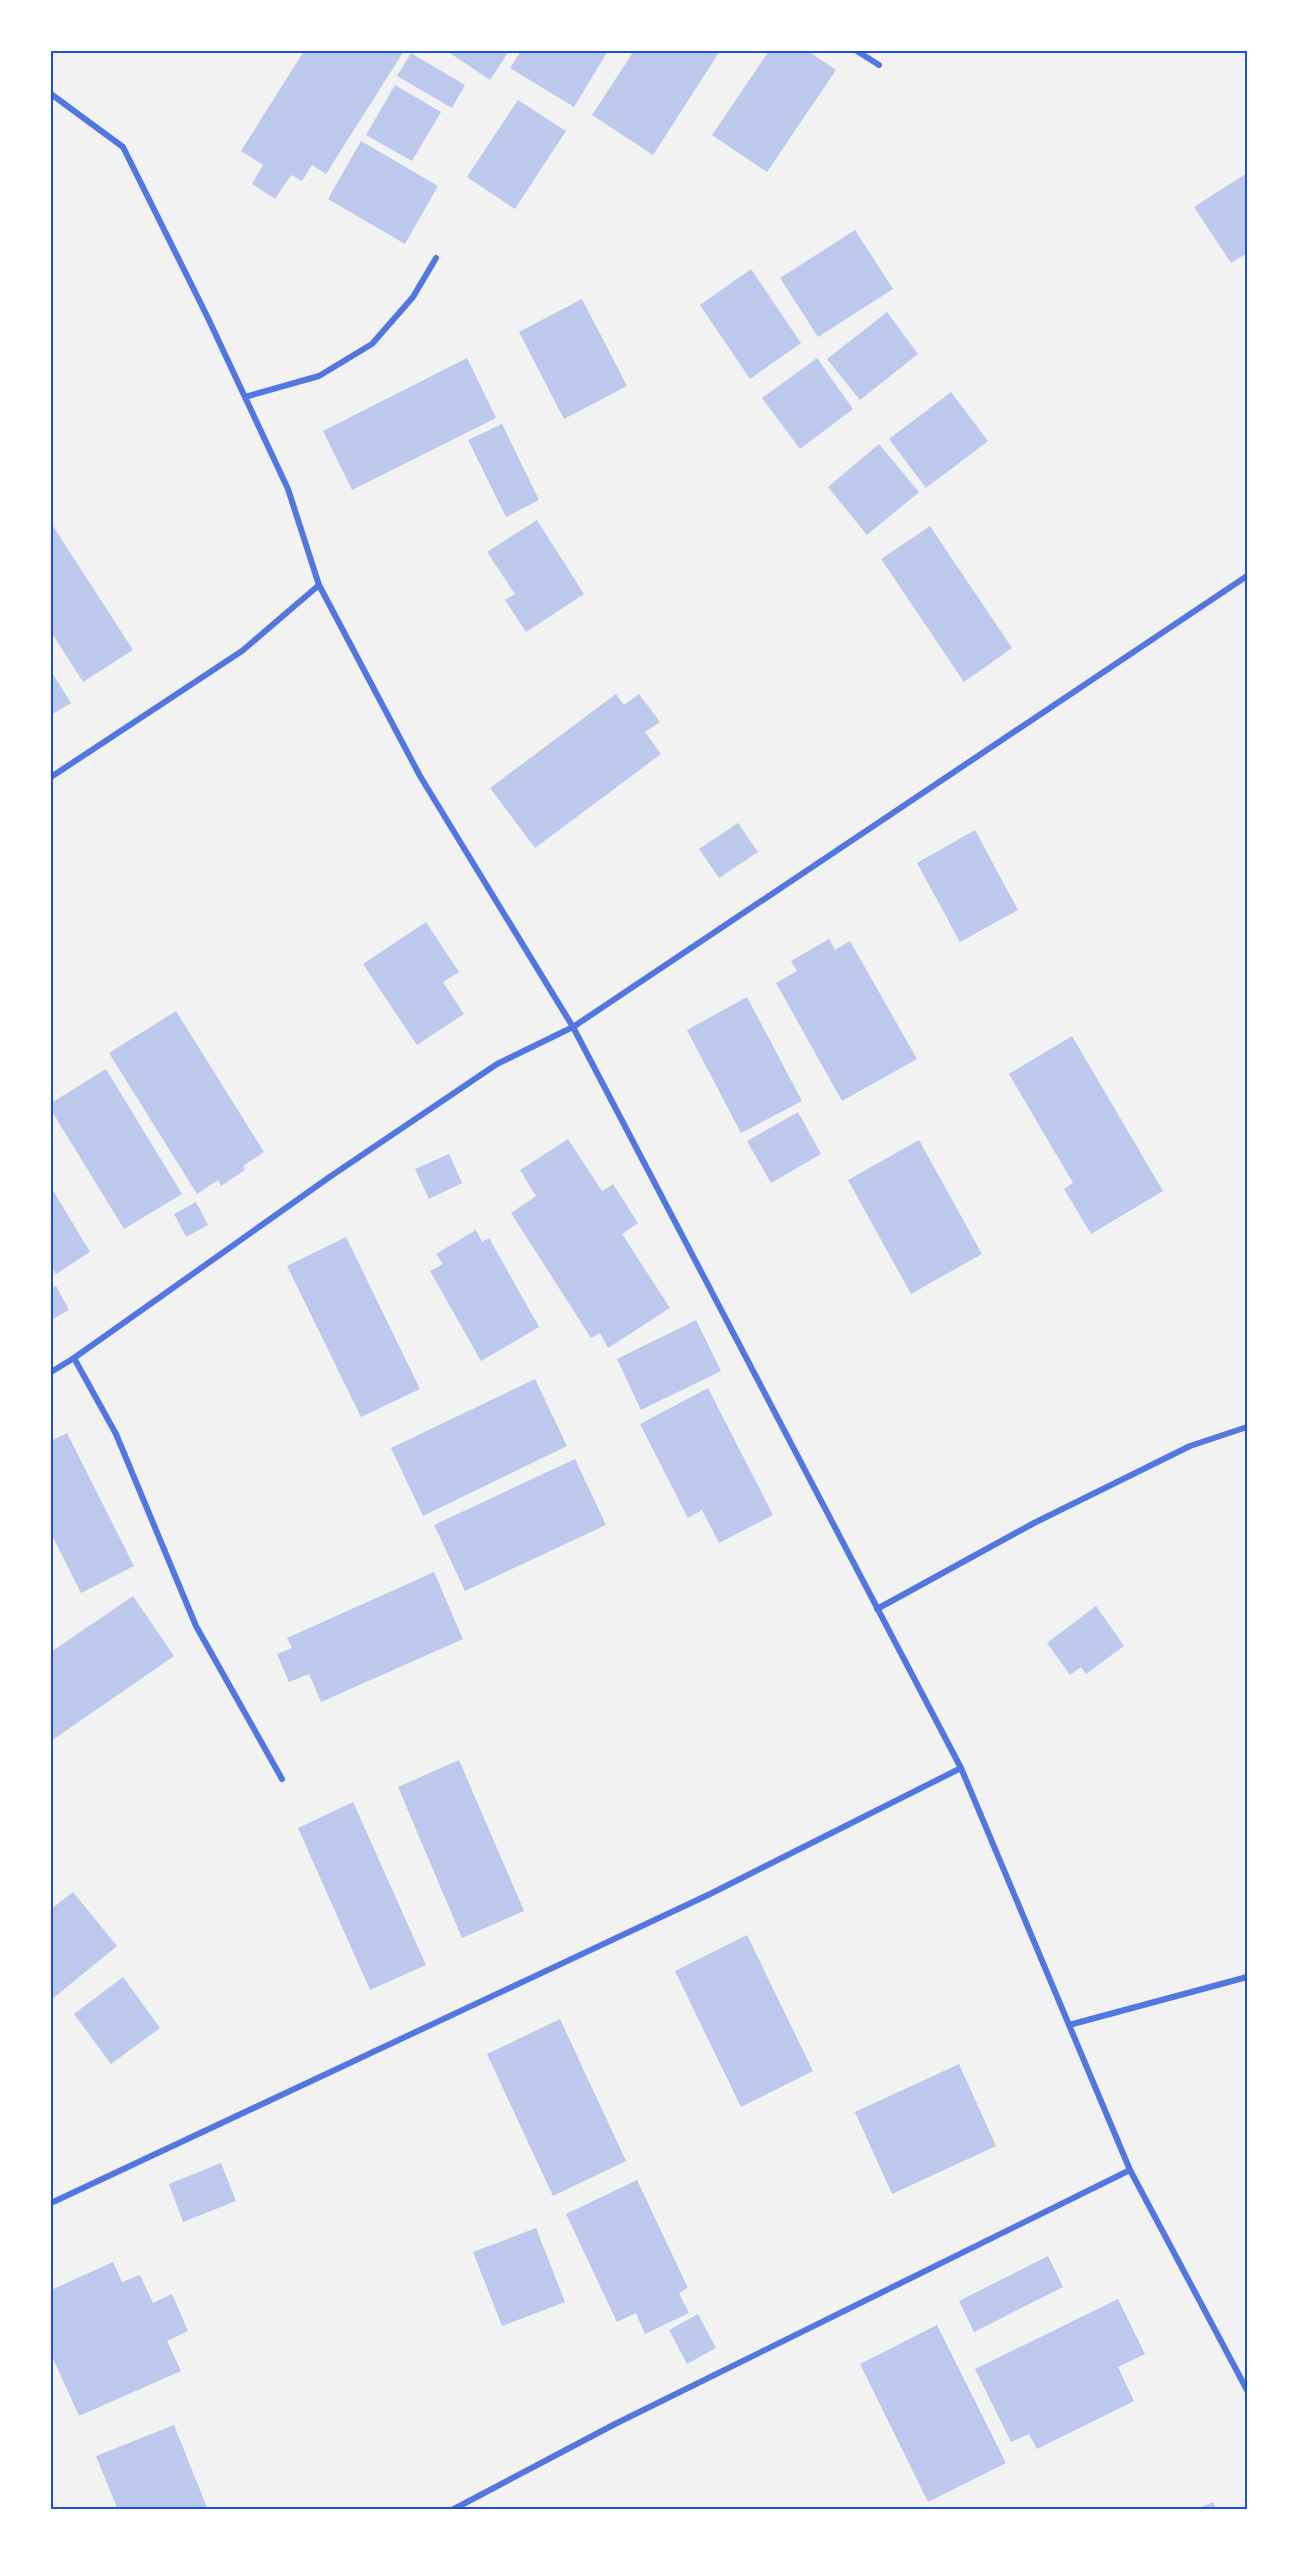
<svg xmlns="http://www.w3.org/2000/svg" width="1298" height="2561" font-family="Overpass,sans-serif">
<style>
.building{fill:#bdc9ec}
.lines{fill:none;stroke-linecap:round;stroke-linejoin:round}
.minor{stroke:#5277de;stroke-width:6}
.neatline{fill:none;stroke:#1d4ed8;stroke-width:2}
</style>
<rect width="100%" height="100%" fill="#f2f2f2"/>
<path class="building" d="M304,51H404L326,174L312,165L302,181L291,175L275,199L252,184L263,165L241,151Z
M447,51H509L490,80Z
M521,51H608L574,107L510,68Z
M634,51H720L653,155L592,115Z
M769,51H808L836,70L767,172L712,135Z
M411,53L465,85L452,108L397,76Z
M395,85L441,112L412,161L366,135Z
M518,100L566,131L515,209L467,177Z
M361,141L438,186L405,244L328,199Z
M1247,173V253L1231,263L1194,207Z
M855,230L893,289L818,337L780,278Z
M751,269L801,343L750,379L700,305Z
M582,299L627,386L564,419L519,332Z
M887,312L918,354L860,400L827,359Z
M467,358L496,418L352,490L323,431Z
M817,358L853,409L800,449L762,398Z
M951,392L988,441L926,488L889,439Z
M502,424L539,500L506,517L468,440Z
M879,444L919,492L867,535L828,487Z
M537,520L584,594L526,632L505,600L515,594L487,552Z
M51,523L133,650L83,682L51,632Z
M930,526L1012,648L964,682L881,559Z
M51,671L71,703L51,715Z
M616,694L624,705L639,694L660,722L645,732L661,754L535,848L490,788Z
M738,823L758,852L719,878L699,849Z
M975,830L1018,910L960,942L917,863Z
M426,922L459,972L443,982L464,1014L417,1045L363,964Z
M829,939L835,950L850,941L917,1059L842,1101L776,983L797,971L791,961Z
M747,997L802,1101L741,1133L687,1030Z
M176,1011L264,1152L243,1166L245,1170L221,1186L218,1180L197,1194L109,1053Z
M1072,1036L1163,1191L1091,1234L1064,1189L1073,1183L1009,1074Z
M106,1069L182,1194L124,1229L51,1110V1103Z
M798,1112L821,1154L771,1183L747,1141Z
M568,1139L602,1191L613,1184L638,1223L622,1234L670,1308L608,1348L600,1333L591,1338L511,1213L536,1196L520,1170Z
M919,1140L982,1254L911,1294L848,1180Z
M449,1154L462,1183L429,1199L415,1169Z
M51,1187L90,1252L56,1274L51,1267Z
M196,1202L208,1225L186,1237L174,1214Z
M476,1230L482,1242L489,1238L539,1327L481,1361L430,1271L443,1264L436,1254Z
M346,1237L420,1389L361,1417L287,1266Z
M56,1286L69,1310L51,1320V1288Z
M696,1320L721,1371L641,1410L617,1359Z
M535,1379L567,1446L423,1516L391,1448Z
M708,1388L773,1515L719,1543L702,1510L688,1518L640,1424Z
M67,1433L134,1566L81,1593L51,1533V1441Z
M575,1459L606,1525L465,1591L434,1525Z
M434,1572L463,1639L321,1702L309,1674L289,1682L277,1654L292,1648L287,1638Z
M133,1596L174,1656L51,1741V1652Z
M1096,1606L1124,1646L1086,1674L1081,1667L1070,1675L1047,1643Z
M459,1760L524,1911L462,1938L398,1787Z
M353,1802L426,1965L370,1990L298,1828Z
M73,1892L117,1946L51,2000V1909Z
M747,1935L813,2071L741,2107L675,1971Z
M123,1977L160,2028L111,2064L74,2014Z
M560,2019L626,2161L553,2196L487,2054Z
M959,2064L996,2146L892,2194L855,2112Z
M221,2163L236,2201L183,2222L169,2184Z
M637,2180L688,2288L679,2293L689,2313L645,2334L636,2313L617,2322L566,2214Z
M536,2228L565,2302L502,2326L473,2252Z
M1048,2256L1063,2287L974,2332L959,2301Z
M113,2262L122,2282L140,2275L153,2303L172,2294L188,2331L167,2341L181,2371L79,2416L51,2354V2290Z
M1118,2299L1145,2354L1118,2367L1134,2401L1037,2449L1029,2434L1011,2442L975,2369Z
M698,2314L716,2348L687,2364L669,2330Z
M937,2325L1006,2463L928,2502L860,2364Z
M174,2425L208,2510H118L96,2456Z
M1213,2502L1217,2510H1195Z"/>
<g class="lines">
<path class="minor" d="M857,51L879,65
M51,94L123,147L207,316L288,489L319,585L420,776L573,1027L961,1768L1130,2170L1247,2390
M245,397L319,376L372,344L413,297L436,258
M51,777L242,651L319,585
M74,1358L116,1434L196,1626L282,1779
M51,1372L74,1358L331,1176L497,1064L573,1027L1247,576
M877,1609L1034,1523L1190,1446L1247,1427
M1069,2025L1247,1977
M51,2203L710,1894L961,1768
M452,2510L615,2424L1130,2170"/>
</g>
<rect width="1298" height="2561" fill="none" stroke="#ffffff" stroke-width="105"/>
<rect x="52" y="52" width="1194" height="2456" class="neatline"/>
</svg>
